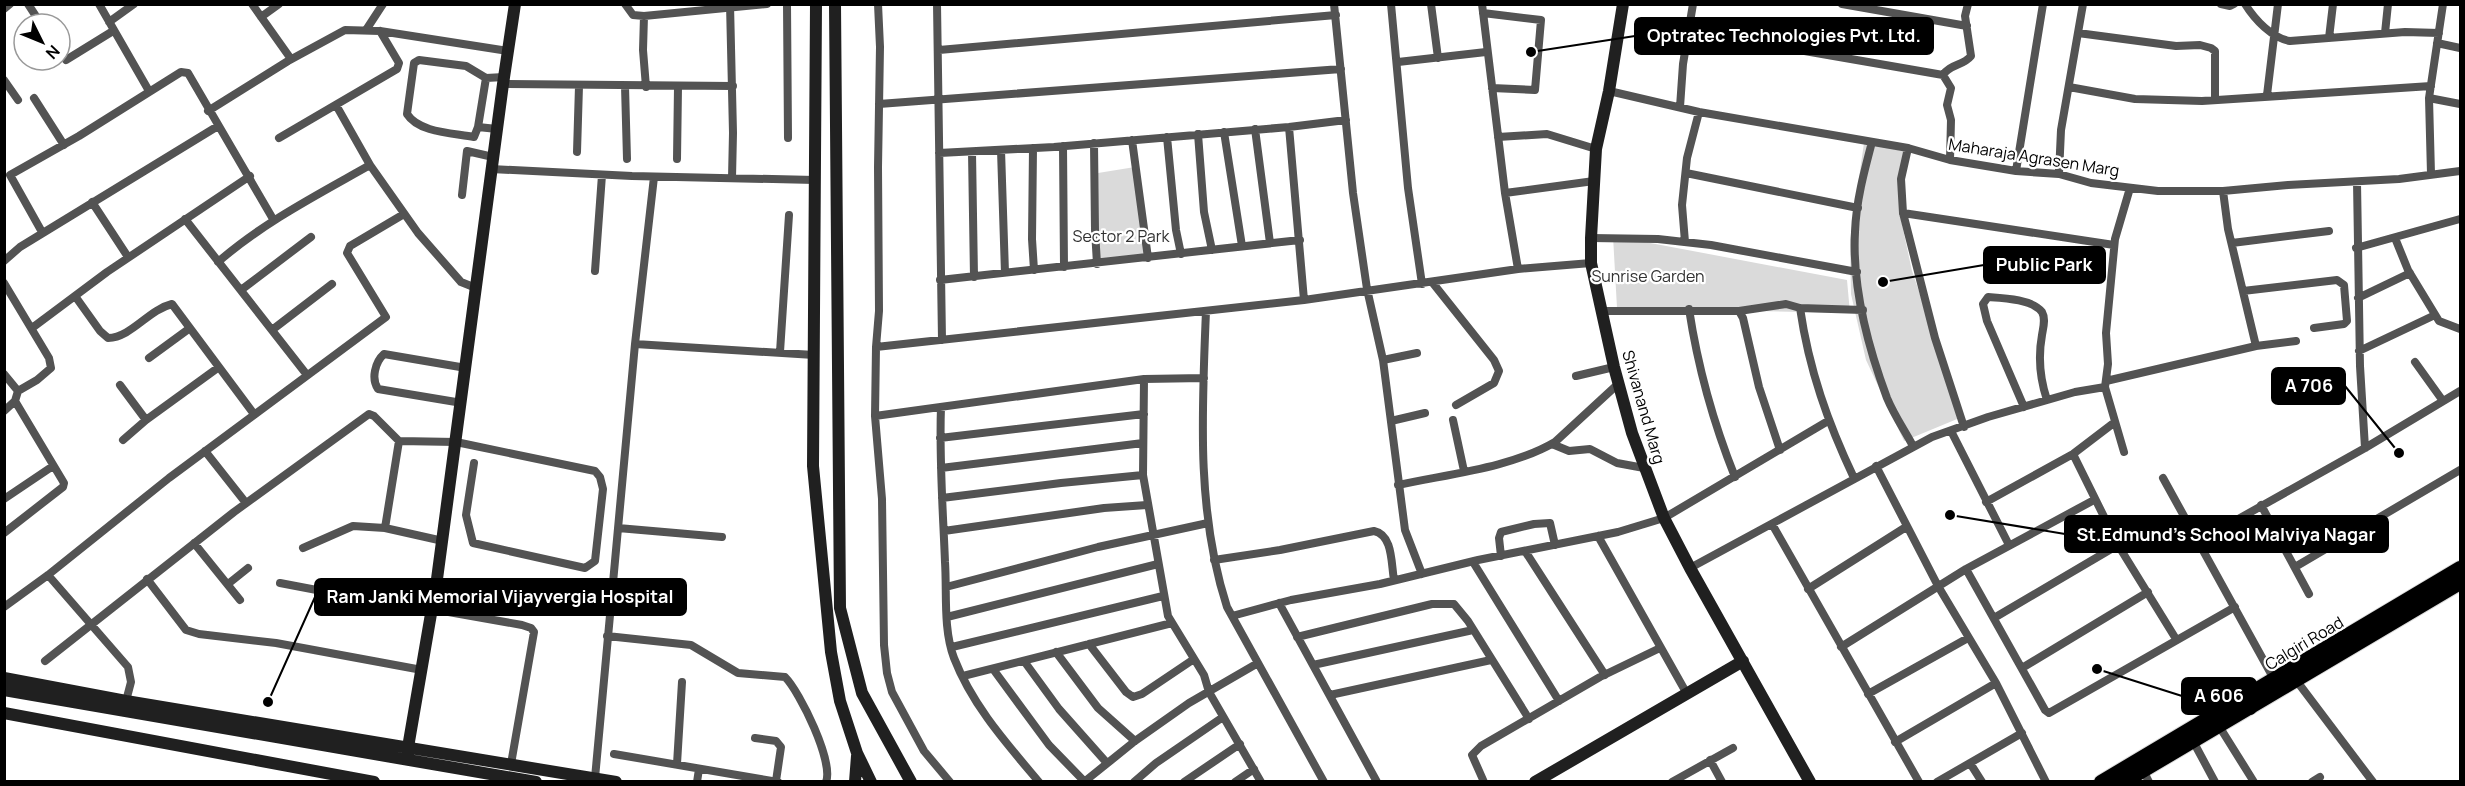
<svg xmlns="http://www.w3.org/2000/svg" width="2465" height="786" font-family="Manrope,sans-serif">
<style>
.green{fill:#dadada}
.lines{fill:none;stroke-linecap:round;stroke-linejoin:round}
.primary-casing{stroke:#dbdbdb;stroke-width:16}
.street{stroke:#535353;stroke-width:8}
.secondary{stroke:#202020;stroke-width:12}
.primary{stroke:#000;stroke-width:14}
.labels{text-anchor:middle;dominant-baseline:central;stroke-width:4.5;stroke-linejoin:round;paint-order:stroke}
.street-label{font-size:16px;fill:#000;stroke:#fff}
.park-label{font-size:16px;fill:#313131;stroke:#fff}
.leader{fill:none;stroke:#000;stroke-width:2}
.callout-dot{fill:#000;stroke:#fff;stroke-width:2}
.callout{fill:#000;stroke:#000;stroke-width:2}
.callout-label{font-size:18px;text-anchor:middle;font-weight:bold;fill:#fff}
</style>
<rect width="100%" height="100%" fill="#fff"/>
<path class="green" d="M1864,143L1908,152L1900,215L1912,271L1962,417L1904,441L1866,360L1851,294L1850,240Z
M1135,167L1146,256L1099,262L1098,173Z
M1613,236L1847,280L1850,313L1617,308Z"/>
<g class="lines">
<g class="primary-casing">
<path id="primary" d="M2101,782L2460,568
M2124,782L2460,583"/>
</g>
<path class="street" d="M28,4L41,24
M99,4L149,91
M252,4L291,59
M625,4L633,15L644,16L767,4
M730,4L733,133L732,178
M787,4L788,138
M878,4L880,47L878,167L879,311L876,347L875,416L882,499L884,645L887,673L892,692L924,751L950,782
M937,4L942,340
M1334,4L1353,193L1367,289L1383,360L1405,530L1422,574
M1391,4L1408,188L1422,284
M1431,4L1438,58
M1482,4L1505,193L1518,269
M1842,4L1967,26
M2221,4L2230,6L2234,4
M2245,4C2255,20 2272,38 2290,41L2405,32L2439,33
M4,9L10,4
M1483,13L1541,20L1535,90L1492,88
M644,16L643,50L646,87
M261,17L279,4
M109,22L134,4
M366,30L383,4
M1689,31L1943,75
M2078,33L2176,46L2200,45L2211,48L2215,51V100
M2385,33L2388,4
M2329,38L2333,4
M2437,43L2460,48
M939,50L1336,15
M60,51L66,60L113,31
M1398,62L1486,52
M486,78L478,127L497,129
M4,80L18,100
M503,84L733,86
M625,86L627,159
M2069,87L2135,99L2202,101L2431,86
M1609,91L1699,112L1908,148L1950,160L2016,171L2059,174L2091,183L2158,191H2223L2288,185L2399,179L2460,171
M2267,95L2278,4
M34,98L64,145
M2429,98L2460,104
M879,104L1341,69
M336,105L370,165L418,233L461,282L476,288
M1680,107L1683,64L1693,4
M208,111L288,61L345,30L380,31L508,51
M478,127L474,137C454,133 419,133 407,114L414,63L419,60L466,66L486,78L504,77
M1289,127L1304,300
M1255,129L1270,243
M1224,132L1242,246
M1198,134L1204,212L1212,250
M1167,137L1176,230L1181,254
M1498,137L1547,134L1596,149
M279,138L397,69L399,63L380,31
M1132,140L1148,258
M1872,142C1864,172 1856,202 1855,232C1852,287 1868,347 1887,398C1894,415 1905,431 1913,446
M1094,143L1095,230L1097,264
M1063,146L1064,267
M1033,148L1032,239L1034,270
M1908,148L1901,179L1903,213L1935,338L1964,427
M1001,150L1005,273
M577,152L579,86
M972,152L974,277
M939,153L1054,147L1289,127L1346,120
M677,159L678,87
M1950,160L1951,120L1947,105L1951,88L1943,75C1950,64 1963,66 1971,56L1965,16L1968,4
M491,169L632,176L815,180
M2016,171L2043,4
M1686,173L1858,208
M2059,174L2061,130L2083,4
M2431,174L2429,98L2443,4
M2357,182L2360,366L2365,448
M2223,191L2228,229L2256,346
M1505,193L1594,181
M462,195L467,151L493,157
M92,202L128,257
M1903,213L2114,245
M185,219L307,375
M42,232L10,175L79,136L181,72L188,73L273,219
M1591,238L1658,239L1711,245L1857,272
M2395,238L2408,270L2439,321L2460,329
M1685,242L1682,205L1687,158L1699,112
M2232,243L2329,231
M2356,248L2460,219
M4,261L20,247L218,126
M218,262C264,222 317,195 370,165
M595,271L602,175
M940,280L1300,240
M1432,282L1494,360L1499,371L1494,383L1456,405
M4,283L49,358L51,368L37,380L18,391L15,401L4,411
M241,290L311,237
M2243,291L2337,280L2344,285L2347,321L2344,324L2314,328
M75,296L100,331L108,338C132,337 148,310 172,304L254,414
M2358,298L2410,273
M1800,308C1809,370 1828,423 1854,478
M1689,309C1698,368 1713,422 1735,477
M1206,311C1202,410 1196,512 1227,607L1324,782
M1602,311H1739L1743,318L1759,387L1780,450
M1739,311L1786,304L1800,308L1863,310
M32,328L107,272L250,176
M272,330L332,284
M635,344L814,355
M876,347L1304,300L1518,269L1591,263
M2359,351L2435,315
M780,352L789,215
M149,358L190,328
M1383,360L1417,353
M2415,362L2443,401
M4,374L18,391
M1576,376L1614,367
M1144,379L1143,475L1168,616L1204,675L1209,692L1261,782
M2106,381L2256,346L2296,341
M120,385L146,420L219,367
M462,403L378,389C371,379 375,362 384,354L466,368
M941,407C939,459 943,510 945,562C947,593 943,629 954,658C972,705 1007,744 1039,782
M2024,407L1987,321L1983,304L1988,297C2003,298 2032,299 2042,312C2046,319 2043,328 2042,335C2038,357 2040,379 2047,400
M875,416L1144,379L1204,378
M1453,420L1464,471
M1391,421L1425,413
M1951,431L2009,545
M940,438L1144,414
M123,440L146,420
M1552,444L1569,451L1590,449L1617,463L1644,468
M205,451L246,503
M2124,452L2105,387L2108,364L2106,333L2115,239L2130,188
M2073,454L2118,545L2176,639
M1876,466L1938,586L1996,683L2046,782
M941,468L1143,443
M2163,478L2275,681
M1398,485C1448,474 1511,468 1555,442L1618,384
M942,498L1061,483L1143,475
M4,499L53,466
M1986,502L2073,454L2115,422
M2261,505L2309,594
M1772,524L1919,782
M385,528L399,441
M618,528L722,537
M944,531L1104,508L1147,505
M4,533L63,487L64,483L15,401
M1598,536L1687,694
M2199,541L2365,448L2460,391
M194,543L240,600
M303,548L353,526L385,528L443,541
M1525,551L1605,675
M1501,556L1499,538L1501,532L1534,524L1550,523L1555,545
M1214,560L1280,550L1374,531C1393,535 1391,563 1394,580
M1473,562L1559,701
M2295,567L2460,470
M1690,568L1932,437L1988,417L2075,392L2105,387
M1966,569L2045,710L2049,713L2235,607
M48,575L128,667L131,682L126,701
M147,579L186,630L199,634L276,643L422,670
M280,583L432,612
M228,584L248,568
M946,587L1098,547L1208,523
M1808,589L1906,527
M1279,603L1377,782
M4,607L48,575L169,478L386,317L347,253L350,246L404,214
M443,611L522,625L531,628L534,632L511,764
M1232,616L1291,600L1380,584L1478,560L1618,532L1664,518L1828,421
M947,617L1158,564
M1994,618L2118,545
M607,636L691,645L738,673L785,677C800,692 834,762 826,782
M1297,637L1432,604H1454L1468,621L1529,719
M1089,644L1126,692L1133,697L1142,694L1194,659
M952,647L1163,596
M1841,647L1966,569L2094,500
M1056,652L1098,708L1135,741
M45,661L234,512L369,414L374,416L399,441L456,442L595,471L600,477L603,489L595,561L585,568L473,543L466,515L474,463
M1024,661L1059,709L1106,762
M1313,665L1473,630
M2022,668L2148,592
M993,669L1049,745L1084,781
M963,676L1172,623
M2296,680L2373,782
M1868,694L1968,638
M1330,695L1491,660
M2219,726L2254,782
M755,738L776,741L781,747L776,781
M2193,741L2215,782
M1895,742L1996,683
M614,754L778,782
M1710,760L1722,782
M1970,763L1982,782
M677,764L682,682
M2143,770L2149,782
M595,778L635,344L654,177
M697,782L699,769
M1084,782L1135,741L1189,703L1258,663
M1134,782L1156,763L1223,717
M1184,782L1240,744
M1235,782L1254,769
M1484,782L1472,755L1481,746L1600,677L1660,648
M1672,782L1733,748
M1937,782L2022,733
M2312,782L2320,777"/>
<path class="secondary" d="M816,4L813,466L831,652L840,701L857,753L871,782
M835,4L840,608L862,693L911,782
M1623,4L1609,91L1596,149L1591,238V263L1614,367L1632,433L1664,518L1690,568L1810,782
M4,678L126,701L616,782
M4,690L536,782
M4,713L374,782
M406,759L437,579L503,84L515,4
M855,782L857,756
M1535,782L1743,661"/>
<use href="#primary" class="primary"/>
</g>
<g class="labels">
<g class="street-label">
<text transform="translate(2034 157) rotate(9)">Maharaja Agrasen Marg</text>
<text transform="translate(1644 407) rotate(74)">Shivanand Marg</text>
<text transform="translate(2304 643) rotate(-31)">Calgiri Road</text>
</g>
<g class="park-label">
<text x="1121" y="236">Sector 2 Park</text>
<text x="1648" y="276">Sunrise Garden</text>
</g>
</g>
<path class="leader" d="M1531 52L1635 36M1883 282L1984 265M2399 453L2345 386M1950 515L2065 534M268 702L315 597M2097 669L2182 696"/>
<g class="callout-dot">
<circle cx="1531" cy="52" r="6"/>
<circle cx="1883" cy="282" r="6"/>
<circle cx="2399" cy="453" r="6"/>
<circle cx="1950" cy="515" r="6"/>
<circle cx="268" cy="702" r="6"/>
<circle cx="2097" cy="669" r="6"/>
</g>
<g class="callout">
<rect x="1635" y="18" width="298" height="36" rx="6"/>
<rect x="1984" y="247" width="121" height="36" rx="6"/>
<rect x="2272" y="368" width="73" height="36" rx="6"/>
<rect x="2065" y="516" width="323" height="36" rx="6"/>
<rect x="315" y="579" width="371" height="36" rx="6"/>
<rect x="2182" y="678" width="74" height="36" rx="6"/>
</g>
<g class="callout-label">
<text x="1784" y="42">Optratec Technologies Pvt. Ltd.</text>
<text x="2044" y="271">Public Park</text>
<text x="2309" y="392">A 706</text>
<text x="2226" y="541">St.Edmund’s School Malviya Nagar</text>
<text x="500" y="603">Ram Janki Memorial Vijayvergia Hospital</text>
<text x="2219" y="702">A 606</text>
</g>
<rect width="2465" height="786" fill="none" stroke="#000000" stroke-width="12"/>
<g transform="translate(42 42) rotate(133)"><circle r="28" fill="#ffffff" stroke="#999999" stroke-width="1.5"/>
<path d="M0-4.5L10 22L0 15L-10 22Z" fill="#000000"/>
<text y="-9" font-size="16" font-weight="bold" text-anchor="middle" fill="#000000">N</text>
</g>
</svg>
